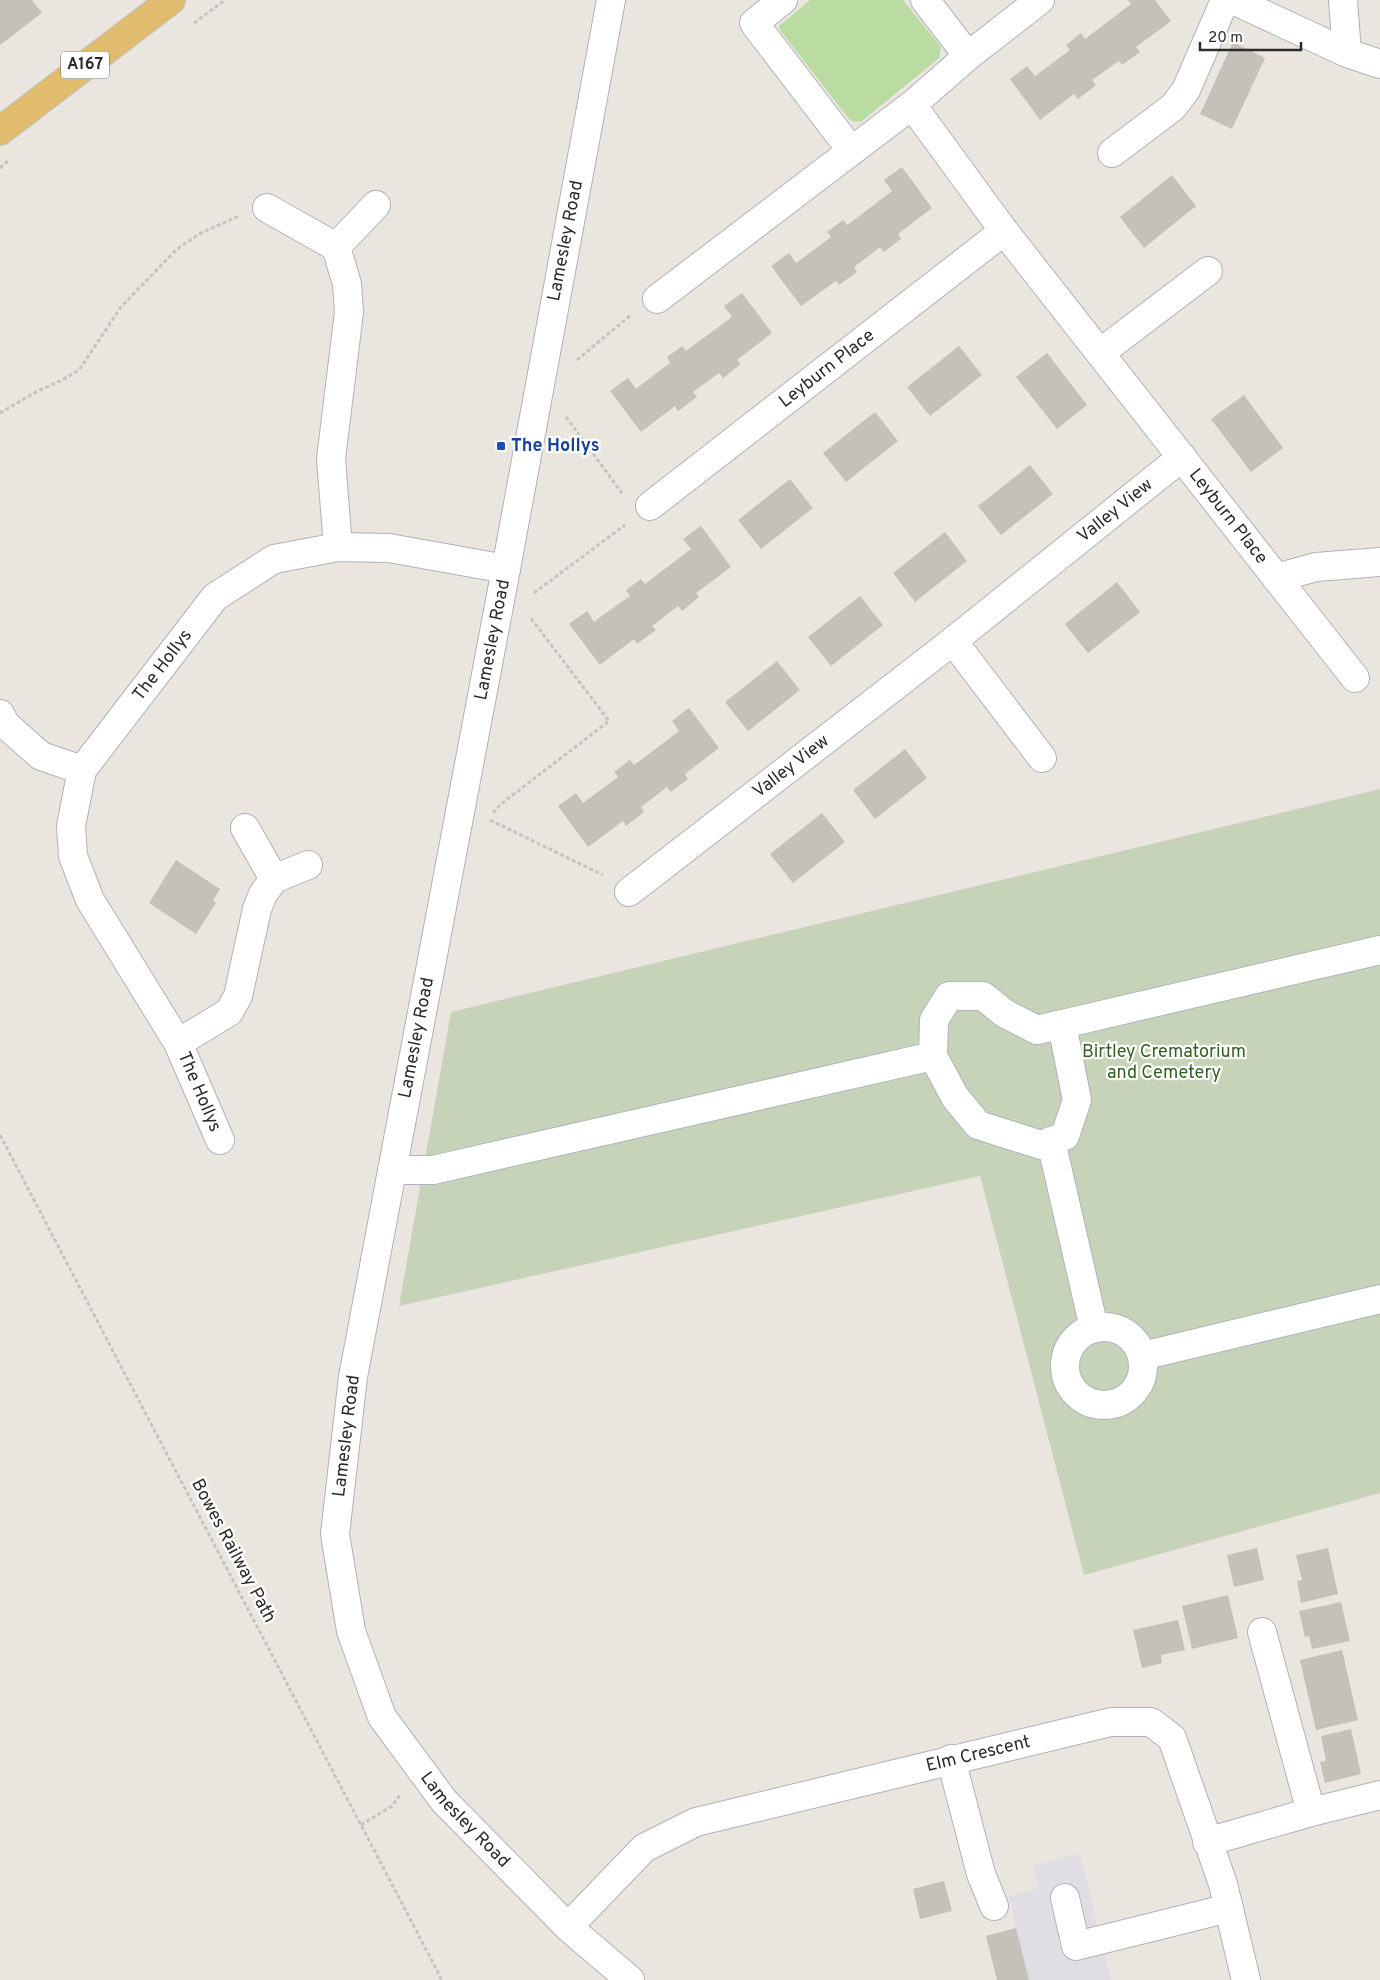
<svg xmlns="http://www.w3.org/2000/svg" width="1380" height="1980" font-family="Overpass,sans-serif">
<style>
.industrial{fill:#e0dee4}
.green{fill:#badba2}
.cemetery{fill:#c7d3b8}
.building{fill:#c4c0ba}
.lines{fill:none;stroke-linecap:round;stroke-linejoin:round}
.minor-casing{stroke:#afb2ba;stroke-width:30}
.major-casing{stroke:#c4c4c4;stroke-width:30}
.path{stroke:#c4c4c4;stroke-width:3;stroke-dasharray:4 2.5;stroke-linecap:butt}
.minor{stroke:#fff;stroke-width:28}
.major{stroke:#e1bc6e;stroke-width:28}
.transit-dot{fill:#1a4fb4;stroke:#fff;stroke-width:2}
.labels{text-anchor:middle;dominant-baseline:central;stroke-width:4.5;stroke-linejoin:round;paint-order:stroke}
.shield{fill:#fff;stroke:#6b6b6b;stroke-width:1}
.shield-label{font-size:16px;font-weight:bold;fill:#2b2b2b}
.street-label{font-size:18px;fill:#2b2b2b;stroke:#fff}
.transit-label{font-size:18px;font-weight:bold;fill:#164399;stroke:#fff;text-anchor:start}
.park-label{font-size:18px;fill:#356023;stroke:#fff}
</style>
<rect width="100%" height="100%" fill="#ebe5df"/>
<path class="industrial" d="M1080,1853L1111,1980H997L986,1936L1016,1928L1009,1896L1039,1888L1033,1865Z"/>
<path class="green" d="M810,0H903L941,47L939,58L862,121L854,122L849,119L780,30L779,26Z"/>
<path class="cemetery" d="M1380,789V1493L1084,1575L980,1176L399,1306L451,1012Z"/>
<path class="building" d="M0,0H32L42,13L0,45Z
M1128,0H1155L1171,21L1136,47L1140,52L1122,65L1119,61L1092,80L1096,85L1078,99L1074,94L1040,120L1010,79L1027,66L1035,76L1070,50L1066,45L1081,33L1085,39L1131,4Z
M1233,42L1265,58L1232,129L1200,114Z
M902,167L932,208L898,234L901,239L884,252L880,247L854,267L857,272L839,285L836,281L801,306L771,266L789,253L796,263L831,237L827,232L843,220L847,225L858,217L892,191L884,180Z
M1172,175L1196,206L1144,248L1120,217Z
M742,293L772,333L737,360L741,364L723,378L719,373L693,392L697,397L678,411L675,406L641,432L610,391L628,378L636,389L645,382L670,363L667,357L682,346L686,351L732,317L724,306Z
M959,346L982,375L930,416L907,387Z
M1047,353L1087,405L1057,429L1016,377Z
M1244,395L1283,448L1251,472L1211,419Z
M875,412L898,441L846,482L823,453Z
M1030,465L1053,494L1001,535L978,506Z
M790,479L813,508L761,549L738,520Z
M701,526L731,567L696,593L699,597L682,611L678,606L652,626L656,630L637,644L634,639L600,665L569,624L587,611L594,622L603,615L630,596L626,590L641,579L645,584L691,549L683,539Z
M945,532L967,561L915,602L893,573Z
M1117,582L1140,612L1088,653L1065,624Z
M860,596L883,625L831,666L808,637Z
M777,661L800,690L748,731L725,702Z
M689,708L719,748L685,774L688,779L671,792L667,787L641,807L644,812L626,826L623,821L588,847L558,806L576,793L583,803L618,777L614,772L630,760L634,765L645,757L679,731L672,721Z
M905,749L927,778L875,819L853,790Z
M822,813L845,842L793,883L770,854Z
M176,860L220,889L213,900L216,903L196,934L149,903Z
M1257,1548L1264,1580L1234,1587L1227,1555Z
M1328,1548L1338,1594L1301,1603L1297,1581L1302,1580L1296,1555Z
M1228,1595L1238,1638L1192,1649L1182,1606Z
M1341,1602L1350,1641L1312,1649L1309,1636L1305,1637L1299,1611Z
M1178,1620L1185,1650L1161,1655L1162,1663L1142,1668L1133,1630Z
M1342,1650L1358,1720L1316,1730L1300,1660Z
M1351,1729L1361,1774L1325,1783L1320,1762L1326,1761L1321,1736Z
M944,1881L952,1911L920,1919L913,1889Z
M1016,1928L1029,1980H997L986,1936Z"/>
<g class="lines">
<g class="minor-casing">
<g id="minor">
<path id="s1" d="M611,0L506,569L353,1377L335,1534L351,1631L382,1717L444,1801L568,1927L630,1980"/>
<path d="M783,0L754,23L851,150"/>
<path d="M925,0L968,56"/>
<path d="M1233,0L1347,53L1380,64"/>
<path d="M1343,0L1347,53"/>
<path id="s2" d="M912,105L1004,231L1355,678"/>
<path d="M1112,153L1173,107L1186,90L1225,0"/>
<path d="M267,208L336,247L347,284L349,312L331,459L338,547"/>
<path d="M336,247L376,205"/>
<path d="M657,299L912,105L968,56L1040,0"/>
<path d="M1100,353L1208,271"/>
<path id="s3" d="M650,506L1004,231"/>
<path d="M1276,578L1316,567L1380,562"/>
<path d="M953,641L1042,758"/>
<path d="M0,714L6,725L41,756L82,770"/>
<path d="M245,828L274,879"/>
<path id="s4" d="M629,892L953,641L1182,457"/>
<path d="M178,1043L229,1012L238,996L257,909L263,894L274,879L308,865"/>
<path d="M933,1056L955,1097L978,1125L1041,1145L1065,1136L1077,1100L1062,1025"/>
<path id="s5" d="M220,1140L178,1043L90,900L73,856L71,826L82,770L215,597L274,559L338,547L389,548L506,569"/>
<path d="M1051,1141L1094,1328"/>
<path d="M392,1170H433L933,1056L934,1020L949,996H983L1004,1013L1037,1030L1380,950"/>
<circle cx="1104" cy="1366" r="39"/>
<path d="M1142,1356L1380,1299"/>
<path d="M1262,1632L1311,1812"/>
<path d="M951,1759L981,1874L994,1906"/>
<path d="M1207,1842L1311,1812L1380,1795"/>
<path d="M1065,1898L1076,1946L1229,1908"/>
<path id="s6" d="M568,1927L644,1848L696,1822L1111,1722H1151L1172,1738L1223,1884L1246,1980"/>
</g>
</g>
<g class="major-casing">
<path id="major" d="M0,131L171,0"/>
</g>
<path class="path" d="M194,23L225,0
M0,168L8,161
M577,360L632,314
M0,413L36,392L62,380L79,370L121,307L177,249L201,233L239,216
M566,417L622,493
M534,593L625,525
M493,813L501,804L609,721L530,617
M490,820L603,875
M0,1135L442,1980
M361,1825L392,1806L400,1795"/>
<use href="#minor" class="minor"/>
<use href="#major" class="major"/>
</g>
<rect class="transit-dot" x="496" y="441" width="10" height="10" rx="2.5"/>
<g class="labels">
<rect class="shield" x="61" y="51.5" width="48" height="27" rx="4"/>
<g class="shield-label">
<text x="85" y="65">A167</text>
</g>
<g class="street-label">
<text transform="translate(566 241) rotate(-79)">Lamesley Road</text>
<text stroke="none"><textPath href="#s3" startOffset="224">Leyburn Place</textPath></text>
<text stroke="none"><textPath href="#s4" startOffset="618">Valley View</textPath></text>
<text stroke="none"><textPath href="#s2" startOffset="519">Leyburn Place</textPath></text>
<text transform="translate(493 640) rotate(-79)">Lamesley Road</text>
<text stroke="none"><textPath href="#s5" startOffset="540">The Hollys</textPath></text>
<text stroke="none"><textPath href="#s4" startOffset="205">Valley View</textPath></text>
<text transform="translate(417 1038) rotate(-79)">Lamesley Road</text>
<text transform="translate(199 1092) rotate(67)">The Hollys</text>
<text transform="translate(347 1436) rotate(-83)">Lamesley Road</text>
<text transform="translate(233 1551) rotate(62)">Bowes Railway Path</text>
<text stroke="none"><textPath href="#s6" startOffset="458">Elm Crescent</textPath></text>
<text stroke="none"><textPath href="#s1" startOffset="1881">Lamesley Road</textPath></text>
</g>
<g class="transit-label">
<text x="511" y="446">The Hollys</text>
</g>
<g class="park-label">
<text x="1164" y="1052">Birtley Crematorium<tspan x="1164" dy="21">and Cemetery</tspan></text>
</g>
</g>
<path d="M1200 42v8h101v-8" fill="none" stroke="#2b2b2b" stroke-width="2.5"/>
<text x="1208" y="42" font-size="15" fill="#2b2b2b" stroke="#ffffff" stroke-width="4" paint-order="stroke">20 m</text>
</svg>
